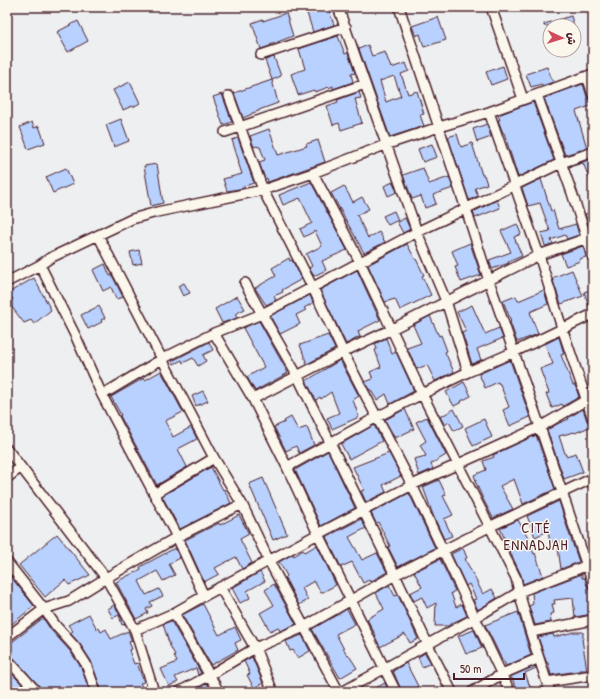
<svg xmlns="http://www.w3.org/2000/svg" width="600" height="699" font-family="'Patrick Hand','Playpen Sans Arabic',sans-serif">
<style>
.building{fill:#b8d1ff;stroke:#4a1f2b;fill-rule:evenodd}
.lines{fill:none;stroke-linecap:round;stroke-linejoin:round}
.minor-casing{stroke:#4a1f2b;stroke-width:12}
.minor{stroke:#fbf7ec;stroke-width:9}
.labels{text-anchor:middle;dominant-baseline:central;stroke-width:3;stroke-linejoin:round;paint-order:stroke}
.quarter-label{font-size:15px;letter-spacing:1px;fill:#4a1f2b;stroke:#fbf7ec}
</style>
<rect width="100%" height="100%" fill="#eeeff0"/>
<filter id="ink" filterUnits="userSpaceOnUse"><feTurbulence type="fractalNoise" baseFrequency=".025" numOctaves="2"/><feDisplacementMap in="SourceGraphic" scale="8" xChannelSelector="R" yChannelSelector="G"/><feConvolveMatrix kernelMatrix="1 2 1 2 8 2 1 2 1" color-interpolation-filters="sRGB"/></filter>
<g filter="url(#ink)">
<path class="building" d="M306,7H328L334,25L313,32L306,10H307Z
M286,13L293,36L270,45V46L261,49L252,23L263,19V21Z
M571,16L574,26H544V24Z
M438,17L446,40L424,47L420,34L416,36L412,26Z
M78,21L88,41L68,52L57,32Z
M338,36L345,54L348,53L355,73L351,74L353,82L333,89V86L329,88V87L315,92L314,90L298,95L291,74L305,69L299,49Z
M368,45L372,56L385,52L391,68L406,63L409,71L401,74L408,94L417,91L424,114L420,115L424,126L390,137L359,49ZM394,76L401,96L386,102L380,81Z
M274,57L281,76L272,80L265,60Z
M503,66L507,79L491,85L486,72Z
M547,67L553,82L542,86V84L531,87L526,74Z
M272,80L278,103L259,110V111L252,113V114L243,118L234,93L251,87Z
M130,82L140,103L133,107L132,106L123,110L113,90Z
M583,84L587,97L589,100L592,101L593,105L576,111L587,148L565,155L544,98Z
M359,92L361,98L355,99L362,123L341,130L339,123L333,125L327,106L338,102L337,100Z
M222,94L232,122L223,125L213,97Z
M533,102L554,160L518,177L504,133H503L498,120H500L498,115Z
M121,119L129,141L114,147L106,125Z
M32,122L34,128L39,126L45,143L28,149L20,127Z
M487,124L491,137L477,142L473,129Z
M269,129L278,155L307,146L306,144L318,140L325,162L268,182L267,178L265,179L259,162L265,160L260,147H258L257,146L254,147L250,136Z
M457,134L461,147L472,143L482,175H484L487,184L475,188L478,196L469,200L448,137Z
M238,138L254,183L244,186V188L227,191L223,179L242,174L238,162H239L232,140Z
M432,144L437,157L423,162L418,149Z
M591,159L593,165V187L583,163L569,167Z
M157,164L163,203L151,206L144,166Z
M66,168L73,184L53,193L46,177Z
M423,168L429,184L449,177L453,188L433,195L436,204L425,208L421,196L412,199L403,175Z
M541,179L551,211L553,210L559,229L576,224L579,235L567,239L565,235L551,240L553,244L545,246L541,233L550,231L540,203L528,206L522,188Z
M311,182L347,250L322,261L326,270L314,276L309,268L312,266L306,254L322,246L315,231L304,237L300,229L312,223L300,198L283,205L279,195Z
M393,182L397,192L388,196L384,186Z
M344,186L353,202L362,197L369,209L357,215L368,238L379,232L385,242L364,253L331,193Z
M497,200L500,208L475,218L473,212Z
M394,211L398,220L388,225L383,216Z
M593,212V222L588,223L585,214Z
M405,218L410,229L403,233L397,222Z
M517,224L521,234L514,237L522,256L508,262L509,263L492,269L489,260L511,252L501,231Z
M470,243L481,275L461,282L455,267L458,266L452,251Z
M407,244L415,259H416L424,275L422,276L431,295L400,310L395,299L385,302L368,265Z
M583,246L586,257L579,259L580,261L566,266L561,254Z
M139,250L142,263L133,265L130,252Z
M289,258L290,261L292,260L302,279L282,290L283,292L274,296L276,300L266,305L255,288L276,276L272,268Z
M105,264L110,276L112,275L123,297L116,299L111,287L103,291L93,270Z
M357,270L380,320L358,331L360,337L355,338L356,339L346,344L320,290Z
M572,270L583,296L561,304L552,278Z
M34,278L51,310L34,324L31,320L24,323L8,302L13,299L8,293Z
M184,283L190,293L183,296L178,286Z
M593,289V308L590,309L584,292Z
M544,290L548,304L530,312L538,334L517,342L510,322L511,321L503,301L516,296L518,301Z
M310,295L313,303L304,308L306,310L296,315L300,324L280,334L270,316Z
M237,296L245,309L235,314L237,318L222,323L215,309Z
M472,305L485,334L499,328L503,338L477,349L481,360L472,364L462,333L466,331L457,312Z
M99,306L105,318L101,320L102,322L88,329L81,315Z
M430,316L439,336L441,335L447,351L445,352L454,372L435,381L427,365L417,369L407,348L421,343L413,325Z
M259,321L288,373L255,391L247,377L264,367L243,328Z
M328,335L335,349L307,364L300,345Z
M559,337L564,354L561,355L573,385H575L579,397L563,406L562,404L552,408L546,394L549,393L540,369L553,364L545,344Z
M386,338L392,354L396,352L414,391L390,404L386,394L377,400L370,389L369,390L365,382L373,379L370,372L381,367L375,350L377,349L375,344Z
M209,342L213,350L203,355L206,361L198,366L193,358L183,363L182,360L174,364L172,361Z
M340,360L359,396L353,400L359,417L332,429L327,418L339,413L331,392L321,399L320,397L316,400L306,381Z
M510,360L530,417L510,426L503,410L509,407L500,384H499L498,382L485,388L479,374Z
M161,371L183,412L165,421L173,437L191,427L197,439L178,449L187,467L157,485L120,416L121,415L111,397L144,378L145,380Z
M464,382L471,396L461,401L462,402L454,406L446,392Z
M203,391L208,401L196,406L192,396Z
M405,409L414,429L395,438L385,420Z
M454,409L463,426L454,431L449,422L445,425L440,417Z
M583,409L587,421L592,426L575,433L574,432L559,436L566,456L576,453L583,472L564,479L547,430L559,423L569,419L568,418Z
M291,417L298,430L307,427L314,445L299,453L296,446L286,451L274,427L285,422L284,421Z
M427,417L446,455L431,464L433,469L419,475L414,459L426,456L420,445L426,441L416,422Z
M484,419L492,437L473,446L465,428Z
M374,425L382,441L349,459L341,444Z
M536,435L555,489L523,504L514,479L500,486L513,509L493,518L483,499L475,481H476L474,475L486,470L483,461L494,457L493,455Z
M328,451L355,508L321,526L295,470Z
M389,453L401,476L383,485L386,492L366,502L361,491L364,490L353,467Z
M211,467L223,490L224,489L231,503L180,529L162,496Z
M263,478L287,534L273,540L249,484Z
M439,480L446,495L443,496L453,515L444,519L452,536L444,539L433,515L423,487Z
M409,493L435,548L398,567L388,547L390,546L378,522L376,523L371,513Z
M559,501L568,530L579,562L561,569L557,541L550,543L548,531L535,537L527,516Z
M239,515L249,534L240,539L252,563L242,569L236,557L215,568L219,574L204,582L185,540L219,523L220,525Z
M361,519L366,528L349,537L362,560L377,553L387,572L370,582L369,580L363,583L352,562L341,567L326,537Z
M518,520L529,539L528,540L534,554L535,553L543,576L523,584L521,575L511,554L500,528Z
M57,534L90,575L69,585L65,580L45,597L19,565Z
M317,545L336,585L321,593L314,581L302,588L308,600L299,605L285,578L287,576L279,562L293,554L294,556L303,550L305,552Z
M175,548L180,558L169,564L175,575L163,581L157,571L139,581L146,595L159,589L163,596L150,602L152,606L146,609L148,613L136,619L116,582L141,569L140,567Z
M463,548L467,558L465,559L483,594L492,589L497,598L478,610L473,600L476,599L469,584L466,586L451,554Z
M440,559L455,591L451,593L456,607L462,604L467,616L450,624V625L448,626H435L436,603L427,608L422,597L414,601L410,593L422,587L414,572Z
M7,572L34,606L7,628Z
M260,572L265,581L247,591L250,598L240,603L232,588Z
M582,574V578H585L587,586L589,589L592,590L593,614L575,617L573,598L554,600L555,604H552L554,613L550,614L551,622L535,625L529,606L533,604L532,593Z
M274,584L296,624L280,631L278,627L270,631L260,613L274,605L265,590Z
M389,585L395,596L398,595L418,639L410,643L405,634L380,647L375,637L376,636L367,619L384,609L376,593Z
M203,604L219,635L235,627L241,640L235,643L238,650L211,665L182,615Z
M114,605L125,624L122,625L119,615L113,618L108,609Z
M347,609L355,624L336,634L347,655L348,654L357,668L340,678L312,629Z
M518,612L531,655L506,666L503,660H502L494,643L485,625Z
M89,614L97,629L99,628L101,632L106,629L111,639L128,631L132,641L129,642L132,649L129,650L134,664L137,663L144,682L140,683L145,692H102L91,661L80,644L70,633L73,631L68,625Z
M43,618L51,630L70,651L81,667L90,692H43L41,688L11,655L7,653V646Z
M171,621L201,673L198,675L196,668L175,677L178,682L169,686L161,669L177,662L174,656L175,655L170,646L163,624Z
M474,630L482,648L466,654L458,636Z
M574,632H583V639H582L587,670H579V671L551,675L548,663H547L538,637L553,634L554,637Z
M302,635L310,651L298,658L293,650L290,651L286,641Z
M425,653L431,663L422,667L418,657Z
M252,657L263,683L254,688L247,675L250,674L244,661Z
M406,663L421,692H402L393,671Z
M535,666L536,668L525,673L532,692H517L512,678L511,679L510,677Z
M7,668L29,692H7Z
M207,683L212,692H191Z
M385,683L389,692H368Z"/>
<g class="lines">
<g class="minor-casing">
<path id="minor" d="M338,7L417,232L446,301L468,372
M399,7L466,209L489,281L540,427L593,584
M491,7L523,99
M261,55L346,27
M587,76L593,95
M537,95L572,193L593,258
M229,96L263,190L313,288L343,352L412,485L510,692
M489,112L539,255L562,328L593,419
M225,132L365,84
M313,173L360,262L422,394L516,578C524,617 538,654 550,692
M98,235L162,359L214,458L242,504L269,561L339,692
M40,265L76,337L102,395L177,537L204,596
M7,282L40,265L50,258L132,219L157,212L263,190L313,173L385,145L439,127L489,112L593,74
M245,283L262,314L297,375L395,575L428,645L452,692
M214,333L253,399L287,467L318,534L396,692
M102,395L162,359L214,333L262,314L417,232L561,163L593,152
M253,399L343,352L392,329L539,255L593,236
M7,449L106,578L69,601L44,609L7,637
M287,467L377,417L422,394L468,372L514,352L593,314
M7,478L21,467
M154,494L214,458
M7,562L44,609L56,626L75,647L86,664L96,692
M220,587L255,648L273,692
M174,613L219,692
M135,630L174,613L204,596L318,534L412,485L540,427L593,396
M531,632L593,620
M7,659L37,692
M547,682L593,675
M154,692L135,630L106,578L177,537L242,504
M179,692L210,675L255,648L304,627L395,575L489,527L593,478
M342,692L475,618L519,592L593,563
M472,692L502,674L539,658"/>
</g>
<use href="#minor" class="minor"/>
</g>
</g>
<g class="labels">
<g class="quarter-label">
<text x="536" y="527">CITÉ<tspan x="536" dy="17">ENNADJAH</tspan></text>
</g>
</g>
<rect width="600" height="699" fill="none" stroke="#fbf7ec" stroke-width="24"/>
<rect x="12" y="12" width="576" height="675" fill="none" stroke="#4a1f2b" stroke-width="1.5" filter="url(#ink)"/>
<g transform="translate(562 38) rotate(94)"><circle r="19" fill="#fbf7ec" stroke="#b4a19f"/>
<path d="M0-3L7 15L0 10L-7 15Z" fill="#d1495b"/>
<text y="-6" font-size="11" font-weight="bold" text-anchor="middle" fill="#4a1f2b">ش</text>
</g>
<path d="M454 673v6h70v-6" fill="none" stroke="#4a1f2b" stroke-width="2"/>
<text x="460" y="673" font-size="12" fill="#4a1f2b" stroke="#fbf7ec" stroke-width="3" paint-order="stroke">50 m</text>
</svg>
